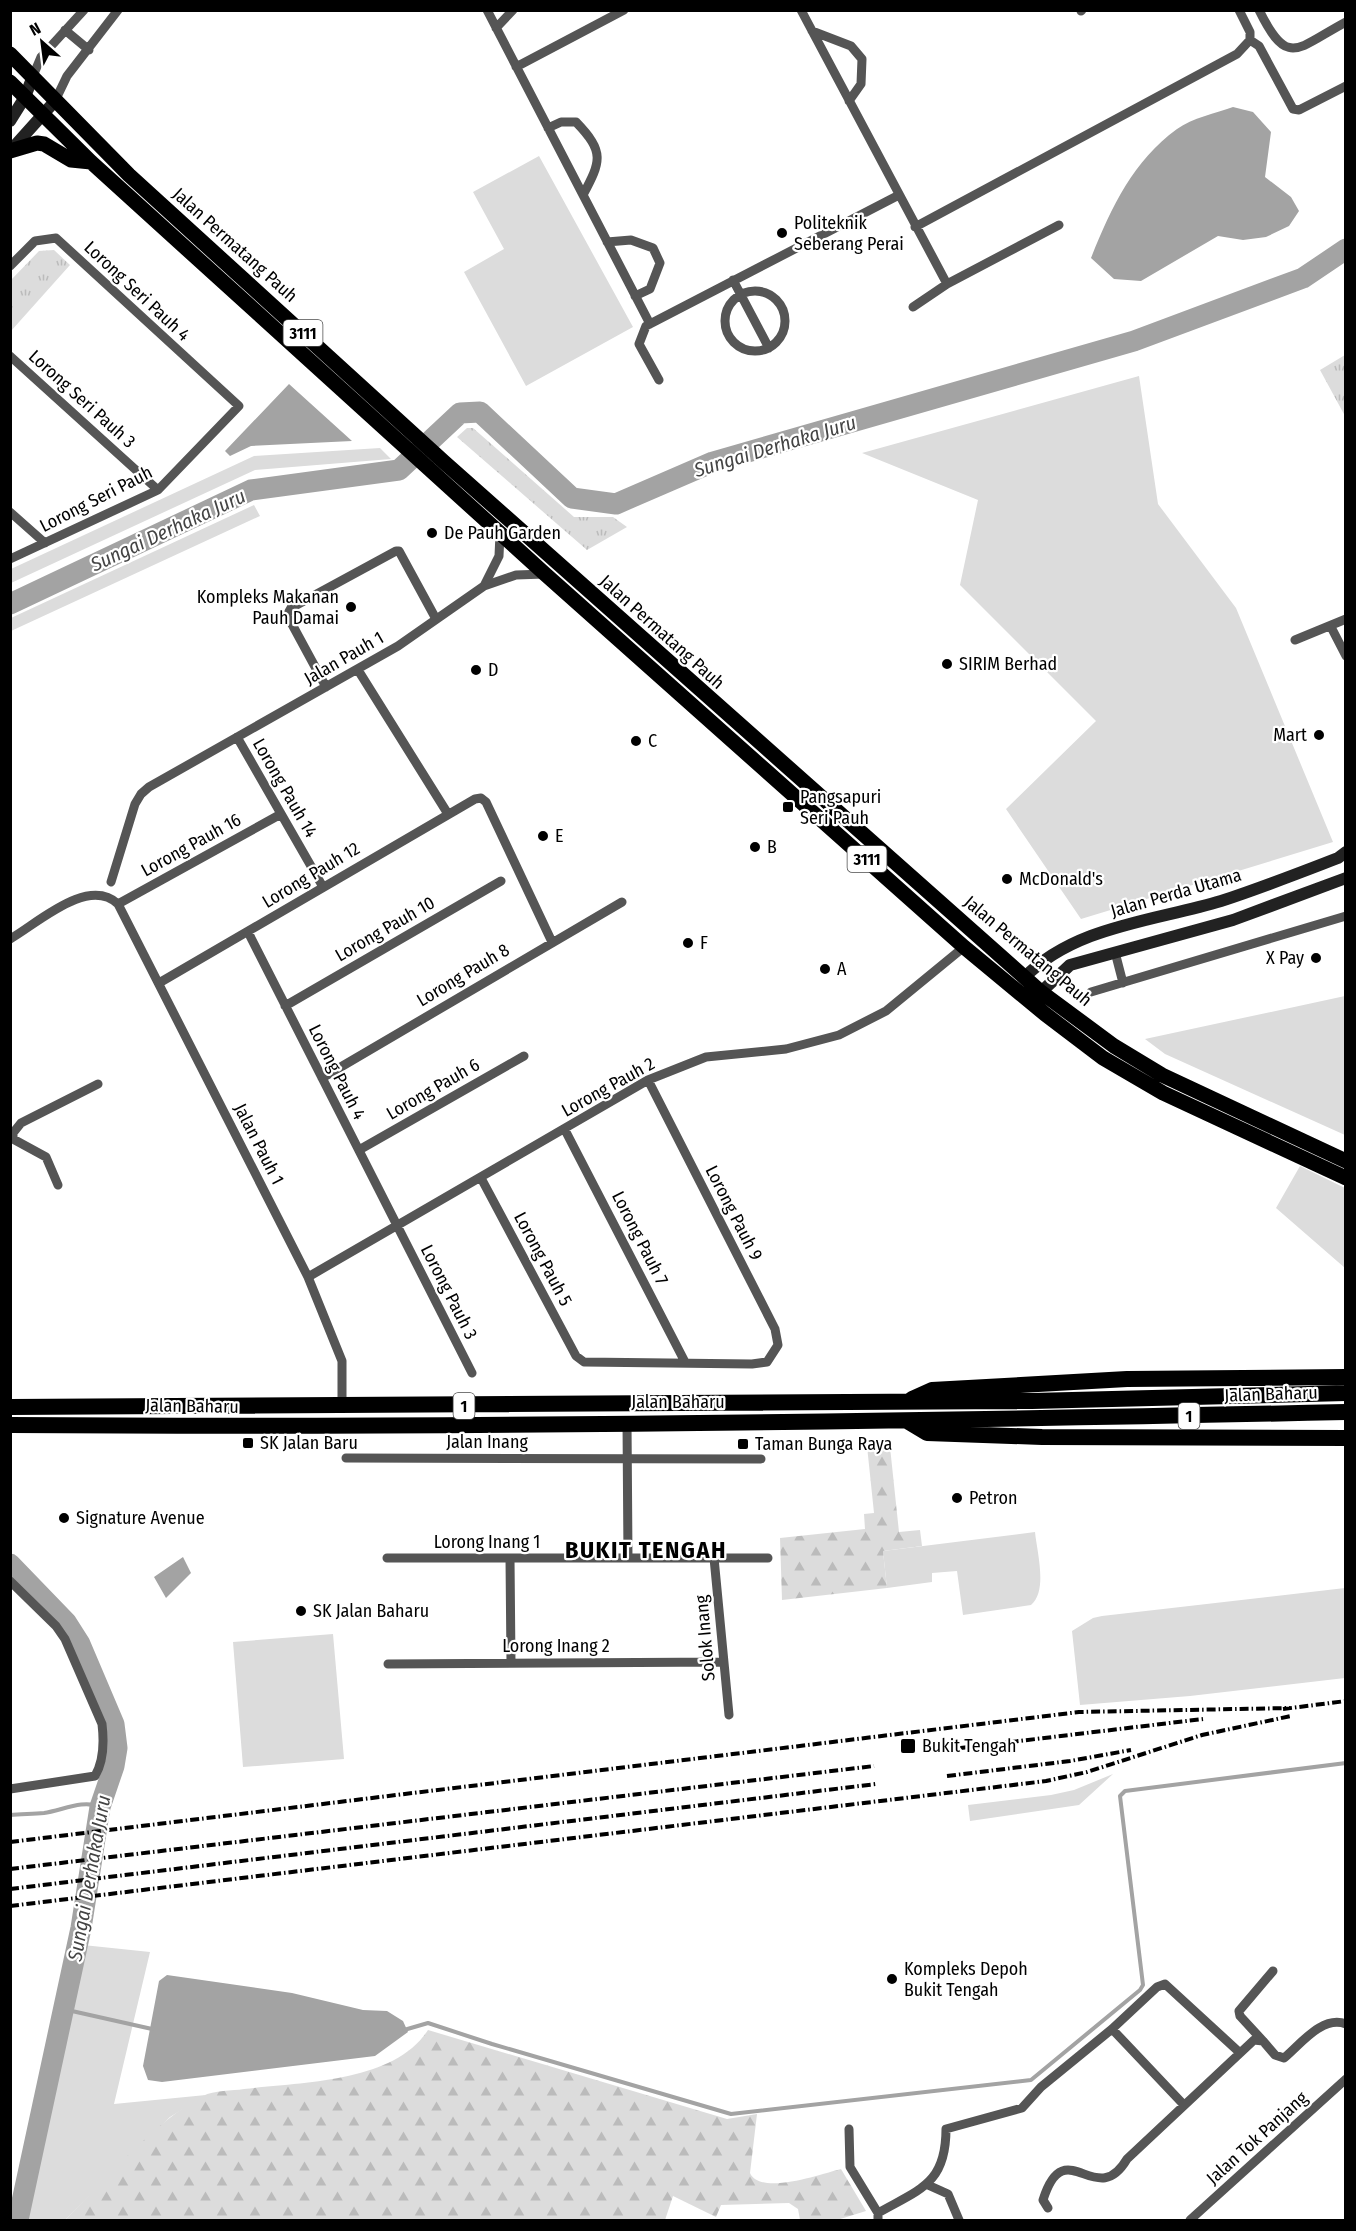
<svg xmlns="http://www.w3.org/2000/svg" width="1356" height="2231" font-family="'Fira Sans Condensed',sans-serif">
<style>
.green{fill:#dcdcdc}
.forest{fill:url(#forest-firs)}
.park{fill:url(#park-tufts)}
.water{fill:#a3a3a3}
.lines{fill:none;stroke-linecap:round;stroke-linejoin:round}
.stream{stroke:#a3a3a3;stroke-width:4}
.river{stroke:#a3a3a3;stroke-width:21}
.street{stroke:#555;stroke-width:9}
.secondary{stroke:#222;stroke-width:12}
.primary{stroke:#000;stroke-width:15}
.highway{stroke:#000;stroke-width:16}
.rail{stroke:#000;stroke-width:4;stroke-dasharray:9 3 1.5 3;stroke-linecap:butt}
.poi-dot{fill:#000;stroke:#fff;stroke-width:2}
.labels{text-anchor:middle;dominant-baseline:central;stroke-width:4.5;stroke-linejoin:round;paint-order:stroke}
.shield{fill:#fff;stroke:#4c4c4c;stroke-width:1.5}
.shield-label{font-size:16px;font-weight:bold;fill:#000}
.poi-label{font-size:18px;fill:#000;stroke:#fff;text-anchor:start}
.street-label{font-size:18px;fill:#000;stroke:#fff}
.water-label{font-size:20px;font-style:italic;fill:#444;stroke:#fff}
.district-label{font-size:24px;font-weight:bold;letter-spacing:1.5px;fill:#000;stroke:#fff}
</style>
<defs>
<pattern id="forest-firs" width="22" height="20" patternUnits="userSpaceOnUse" patternTransform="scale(1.5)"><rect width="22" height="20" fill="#dcdcdc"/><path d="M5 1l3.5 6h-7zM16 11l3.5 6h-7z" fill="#bbb"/></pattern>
<pattern id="park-tufts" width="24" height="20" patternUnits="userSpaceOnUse" patternTransform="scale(1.5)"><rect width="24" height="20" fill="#dcdcdc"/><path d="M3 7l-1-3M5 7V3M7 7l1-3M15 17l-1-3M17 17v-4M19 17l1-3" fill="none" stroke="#bbb"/></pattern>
</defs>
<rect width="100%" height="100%" fill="#fff"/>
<path class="green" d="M539,156L633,327L526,386L464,272L504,249L473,192Z
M1139,376L1158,504L1236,608L1333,842L1081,919L1006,809L1096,721L960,585L978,500L862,453Z
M380,448L391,459L255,470L11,583V569L254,456Z
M254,505L260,516L11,631V618Z
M1345,996V1135L1165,1054L1145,1039Z
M1300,1166L1345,1188V1268L1276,1208Z
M1035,1532C1037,1552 1048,1591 1031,1605L963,1615L957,1571L932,1573V1582L887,1588L883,1551Z
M1345,1588V1678L1190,1696L1080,1705L1072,1631L1093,1618L1102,1616Z
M333,1634L344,1759L243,1767L233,1642Z
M1113,1774L1079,1805L970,1821L968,1805L1051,1795L1074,1790Z
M83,1945L150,1952L114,2104L206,2095L170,2117L65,2220H22Z"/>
<path class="forest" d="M867,1446L890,1447L899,1532L920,1530L922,1546L883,1551L887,1588L782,1600L780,1538L865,1529L864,1514L874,1513Z
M428,2030L727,2119L757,2114L750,2173C760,2196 821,2174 841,2169L866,2211L837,2220H800L798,2209L789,2203L721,2205L716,2217L673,2196L665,2220H65C105,2181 154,2121 203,2096C214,2090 232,2091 244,2089C301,2082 394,2083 428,2030Z"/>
<path class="park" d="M54,250L70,265L11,331V280L39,251Z
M1345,355V416L1320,370Z
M467,428H473L574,517H613L627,527L587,550L457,437Z"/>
<path class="water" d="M1233,107L1253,112L1271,132L1265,177L1291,197L1299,211L1289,226L1266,237L1243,240L1218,236L1141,281L1114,279L1091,258C1111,208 1133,161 1177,129C1192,118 1216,113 1233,107Z
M289,384L352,441L251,446L230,456L225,451Z
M183,1557L191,1573L166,1598L154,1577Z
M167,1975L292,1993L363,2010L387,2011L403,2021L408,2032L375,2056L162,2082L148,2080L143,2066L159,1981Z"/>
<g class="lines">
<path class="stream" d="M10,1815C22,1814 33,1814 44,1813C61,1811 83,1799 100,1807
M63,2009L152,2029
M404,2030L428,2023L492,2044L731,2114L1031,2080L1140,1990L1143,1985L1120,1796L1125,1791L1346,1763"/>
<path class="river" d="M10,604L251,490L399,470L460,413L480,412L572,498L616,504L713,462L1134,341L1303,278L1346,249
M10,1564L66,1622L80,1644L114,1724L117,1748L114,1766L100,1807L81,1928L18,2220"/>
<path class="street" d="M487,10L650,324
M801,10L947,284
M1259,10C1288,69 1297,48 1346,22
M1081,11L1082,10
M496,28L513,10
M65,30L89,50
M812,31L851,46L862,59L861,84L849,101
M1250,40L1259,46L1293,109L1299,110L1346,86
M516,67L624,10
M33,76L41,57L84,10
M55,101L67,76L118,10
M548,128L561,122H576C605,152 601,161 583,195
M915,227L1237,54L1250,40V32L1239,10
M607,242L631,240L653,248L660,263L650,289L635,296
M10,266L35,241L56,238L239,406L158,490L10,559
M733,280L769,348
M725 321a30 30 0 1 1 60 0a30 30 0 1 1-60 0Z
M913,307L947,284L1059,225
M10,356L158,490
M659,380L639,344L646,326L899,195
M10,512L45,543
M484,586L499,556L500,534
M1331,627L1346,656
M1295,640L1346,619
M358,670L448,814
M326,687L287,615L291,608L396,551H399L436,619
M237,737L323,887
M111,882L135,804L141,794L149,787L398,646L484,586L516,575L545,574
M118,904L281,814
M248,932L472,1373
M10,939C38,923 88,876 118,904L308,1277L342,1361V1407
M1115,952L1123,983
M159,983L475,799L481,798L486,802L552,942
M1091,992L1346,916
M285,1006L501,881
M322,1078L622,902
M565,1130L685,1362
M359,1150L524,1056
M481,1178L576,1356L584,1362L752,1364L767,1362L778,1345L775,1329L648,1080
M58,1185L46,1157L13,1139V1133L21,1123L98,1084
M308,1277L648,1080L706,1057L786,1049L839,1035L886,1011L964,947
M627,1422L628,1558
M346,1458L761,1459
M387,1558H768
M510,1558L511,1663
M714,1558L729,1715
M10,1581L56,1626L65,1639L102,1724C104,1741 104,1761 95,1776L10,1789
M388,1664L724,1662
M1112,2029L1184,2105
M1263,2041L1240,2016L1239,2011L1273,1971
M849,2129L850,2167L878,2213V2220
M928,2185L948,2194L959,2220
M1048,2208L1043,2200C1065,2130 1096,2212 1127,2159L1254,2040L1263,2041L1275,2055L1284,2058C1301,2044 1322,2015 1346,2024
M878,2213C920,2189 946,2184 946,2129L1022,2108L1041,2087L1112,2029L1157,1987L1165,1984L1239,2052
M1190,2220L1346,2079"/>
<path class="secondary" d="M10,121L25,97L33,76
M11,150L55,101
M1024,978C1074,926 1155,921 1221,901C1261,888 1299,873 1338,858L1346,852
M1041,992L1070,965L1233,920L1346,878"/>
<path class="primary" d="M10,54L129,175L444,462L1041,992L1114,1046L1162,1075L1346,1161
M10,82L91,162L545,574L964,947L1045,1014L1103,1058L1163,1093L1346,1178
M10,151L37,143L44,144L71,160L91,162"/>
<path class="highway" d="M912,1399L932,1390L1127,1379L1346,1377
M10,1407L1032,1401L1346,1393
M907,1421L927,1433L1042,1437L1346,1438
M10,1425C455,1428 901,1422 1346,1412"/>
<path class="rail" d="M1283,1709L1346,1701
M944,1750L1203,1719
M947,1776L1070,1761L1131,1750
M10,1842L1079,1712L1290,1708
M10,1869L874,1766
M10,1889L876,1784
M10,1906L1046,1781L1087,1772L1202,1735L1291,1716"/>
</g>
<g class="poi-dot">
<circle cx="782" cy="233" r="6"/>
<circle cx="432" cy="533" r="6"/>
<circle cx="351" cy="607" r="6"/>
<circle cx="947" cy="664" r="6"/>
<circle cx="476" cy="670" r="6"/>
<circle cx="1319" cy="735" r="6"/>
<circle cx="636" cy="741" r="6"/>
<rect x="782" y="801" width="12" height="12" rx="3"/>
<circle cx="543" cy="836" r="6"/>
<circle cx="755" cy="847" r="6"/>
<circle cx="1007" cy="879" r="6"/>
<circle cx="688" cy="943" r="6"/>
<circle cx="1316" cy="958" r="6"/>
<circle cx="825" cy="969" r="6"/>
<rect x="242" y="1437" width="12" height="12" rx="3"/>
<rect x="737" y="1438" width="12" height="12" rx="3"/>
<circle cx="957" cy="1498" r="6"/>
<circle cx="64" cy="1518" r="6"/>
<circle cx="301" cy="1611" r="6"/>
<rect x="900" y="1738" width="16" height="16" rx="3"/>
<circle cx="892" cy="1979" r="6"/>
</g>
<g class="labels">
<g class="shield">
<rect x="283.5" y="320" width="39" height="26" rx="4.5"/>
<rect x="847.5" y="846" width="39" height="26" rx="4.5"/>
<rect x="453.5" y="1393" width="21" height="26" rx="4.5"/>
<rect x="1178.5" y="1403" width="21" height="26" rx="4.5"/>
</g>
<g class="shield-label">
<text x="303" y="333">3111</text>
<text x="867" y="859">3111</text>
<text x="464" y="1406">1</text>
<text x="1189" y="1416">1</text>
</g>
<g class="poi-label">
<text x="794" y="223">Politeknik<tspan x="794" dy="21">Seberang Perai</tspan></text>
<text x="444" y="533">De Pauh Garden</text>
<text x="339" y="597" text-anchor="end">Kompleks Makanan<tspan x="339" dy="21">Pauh Damai</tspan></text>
<text x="959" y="664">SIRIM Berhad</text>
<text x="488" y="670">D</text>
<text x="1307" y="735" text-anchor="end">Mart</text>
<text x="648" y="741">C</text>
<text x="800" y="797">Pangsapuri<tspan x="800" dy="21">Seri Pauh</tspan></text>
<text x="555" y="836">E</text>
<text x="767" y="847">B</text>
<text x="1019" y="879">McDonald's</text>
<text x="700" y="943">F</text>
<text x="1304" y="958" text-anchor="end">X Pay</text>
<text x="837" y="969">A</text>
<text x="260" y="1443">SK Jalan Baru</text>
<text x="755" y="1444">Taman Bunga Raya</text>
<text x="969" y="1498">Petron</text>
<text x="76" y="1518">Signature Avenue</text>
<text x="313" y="1611">SK Jalan Baharu</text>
<text x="922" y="1746">Bukit Tengah</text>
<text x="904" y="1969">Kompleks Depoh<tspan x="904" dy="21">Bukit Tengah</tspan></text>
</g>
<g class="street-label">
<text transform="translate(235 245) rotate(42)">Jalan Permatang Pauh</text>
<text transform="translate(137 291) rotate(43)">Lorong Seri Pauh 4</text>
<text transform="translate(82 399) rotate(42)">Lorong Seri Pauh 3</text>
<text transform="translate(96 499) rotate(-27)">Lorong Seri Pauh</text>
<text transform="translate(662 632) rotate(42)">Jalan Permatang Pauh</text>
<text transform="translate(344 658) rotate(-30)">Jalan Pauh 1</text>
<text transform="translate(285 788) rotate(60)">Lorong Pauh 14</text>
<text transform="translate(191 845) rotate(-29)">Lorong Pauh 16</text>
<text transform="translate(311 875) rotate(-31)">Lorong Pauh 12</text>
<text transform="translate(1176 893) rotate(-16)">Jalan Perda Utama</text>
<text transform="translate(385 929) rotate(-30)">Lorong Pauh 10</text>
<text transform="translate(1028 951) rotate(40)">Jalan Permatang Pauh</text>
<text transform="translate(463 975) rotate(-31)">Lorong Pauh 8</text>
<text transform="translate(337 1072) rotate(63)">Lorong Pauh 4</text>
<text transform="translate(608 1087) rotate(-29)">Lorong Pauh 2</text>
<text transform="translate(433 1089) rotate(-30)">Lorong Pauh 6</text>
<text transform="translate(259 1144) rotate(63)">Jalan Pauh 1</text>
<text transform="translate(734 1213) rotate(63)">Lorong Pauh 9</text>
<text transform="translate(640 1238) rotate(63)">Lorong Pauh 7</text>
<text transform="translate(543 1259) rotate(62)">Lorong Pauh 5</text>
<text transform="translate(449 1292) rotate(63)">Lorong Pauh 3</text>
<text transform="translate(1271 1394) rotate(-2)">Jalan Baharu</text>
<text x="678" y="1402">Jalan Baharu</text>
<text transform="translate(192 1406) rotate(1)">Jalan Baharu</text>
<text x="487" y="1442">Jalan Inang</text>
<text x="487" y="1542">Lorong Inang 1</text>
<text transform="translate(705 1638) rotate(-95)">Solok Inang</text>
<text x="556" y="1646">Lorong Inang 2</text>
<text transform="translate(1257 2138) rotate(-42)">Jalan Tok Panjang</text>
</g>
<g class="water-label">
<text transform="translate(775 446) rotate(-17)">Sungai Derhaka Juru</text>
<text transform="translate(168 530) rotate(-25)">Sungai Derhaka Juru</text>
<text transform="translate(89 1878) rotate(-80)">Sungai Derhaka Juru</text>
</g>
<g class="district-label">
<text x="646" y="1550">BUKIT TENGAH</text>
</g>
</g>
<rect width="1356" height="2231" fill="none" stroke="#000000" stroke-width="24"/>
<g transform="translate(42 42) rotate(332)" stroke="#ffffff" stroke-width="4.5" paint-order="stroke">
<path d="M0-4.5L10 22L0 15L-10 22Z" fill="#000000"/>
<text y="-9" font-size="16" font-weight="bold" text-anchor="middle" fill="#000000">N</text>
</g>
</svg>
